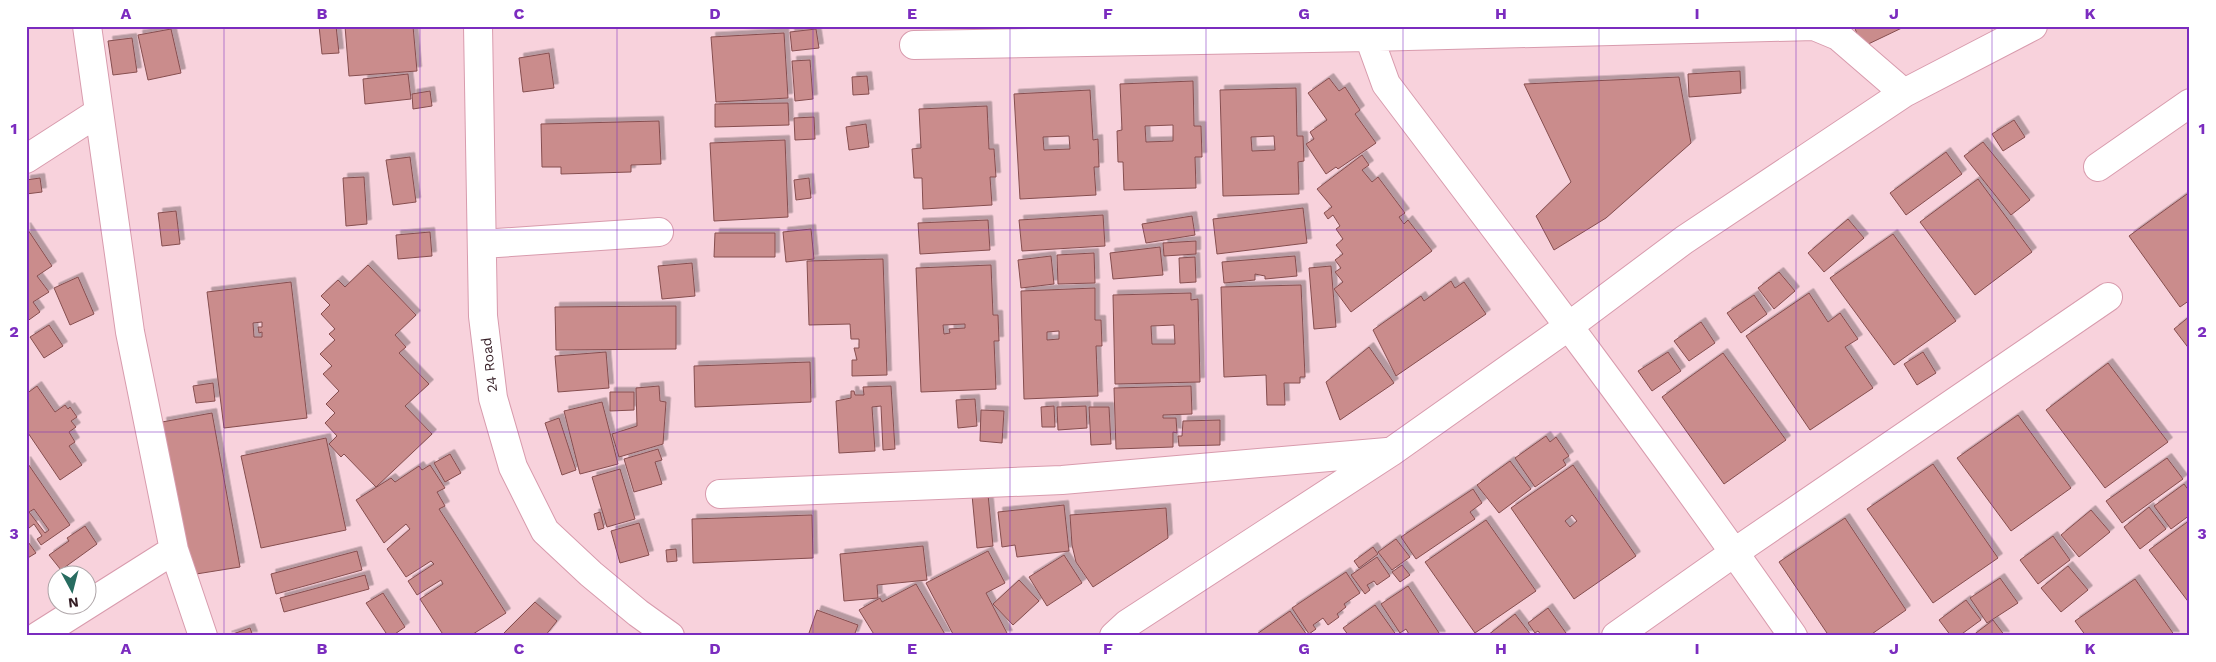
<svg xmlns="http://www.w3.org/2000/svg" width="2216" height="662" font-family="'Work Sans',sans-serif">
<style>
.building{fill:#ca8c8c;stroke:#864e4f;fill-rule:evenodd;filter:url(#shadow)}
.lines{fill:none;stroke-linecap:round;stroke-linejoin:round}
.minor-casing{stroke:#d89bad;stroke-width:30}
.minor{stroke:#fff;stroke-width:28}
.grid{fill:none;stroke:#7b2cbf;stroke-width:1;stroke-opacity:0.55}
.labels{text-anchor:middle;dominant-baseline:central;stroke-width:4;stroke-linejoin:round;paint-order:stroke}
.street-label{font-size:14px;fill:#351e25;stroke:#fff}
.neatline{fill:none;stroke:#7b2cbf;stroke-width:2}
.grid-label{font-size:16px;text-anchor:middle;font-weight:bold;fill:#7b2cbf}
</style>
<defs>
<filter id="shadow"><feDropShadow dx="4.5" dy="-4.5" stdDeviation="0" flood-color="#0004"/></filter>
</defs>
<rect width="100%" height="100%" fill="#f8d2dc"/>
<path class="building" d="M319,26H336L339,53L322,54Z
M345,26H413L417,71L349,76Z
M1854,26H1906L1862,47Z
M171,29L181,73L148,80L138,35Z
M816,29L819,48L792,51L790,32Z
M784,33L788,98L716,102L711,37Z
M132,38L137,72L113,75L108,41Z
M549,53L554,88L523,92L519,58Z
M810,60L813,99L795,101L792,61Z
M1740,71L1741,93L1689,97L1688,74Z
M408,74L411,99L365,104L363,79Z
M867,76L869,94L853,95L852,77Z
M1679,77L1691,143L1606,218L1554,250L1536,216L1571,182L1524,84Z
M1329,78L1339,91L1345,87L1360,110L1355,114L1376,143L1338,169L1336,167L1326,174L1306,144L1314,139L1310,132L1327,120L1308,93Z
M1193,81L1194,126H1201L1202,157H1195L1196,188L1124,190L1123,162H1118L1117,131L1122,130L1120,84ZM1173,125V141L1146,142L1145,126Z
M1296,88L1297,136H1303L1304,161L1298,162L1299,194L1223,196L1220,90ZM1274,136L1275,150L1252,151L1251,137Z
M1090,90L1093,140L1098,139L1099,167H1094L1096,195L1020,199L1014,94ZM1069,136L1070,149L1044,150L1043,137Z
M430,91L432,106L413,109L412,94Z
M788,103L789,125L715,127V104Z
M987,106L989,149H994L996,177H990L992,205L923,209L922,178H914L912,149L921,148L919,109Z
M814,117L815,139L795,140L794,118Z
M2014,120L2025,137L2003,151L1992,134Z
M659,121L661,164L631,165V172L561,174V167H542L541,124Z
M866,124L869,147L849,150L846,127Z
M785,140L788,217L714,221L710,143Z
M1983,142L2030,200L2011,215L1964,156Z
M1946,152L1962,174L1906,215L1890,193Z
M1362,155L1369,165L1362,170L1372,182L1378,177L1405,213L1399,217L1404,224L1408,220L1432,251L1351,312L1334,289L1343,282L1335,272L1341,268L1335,260L1343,254L1336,245L1343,239L1336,229L1340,226L1333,215L1328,219L1324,213L1332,207L1317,189Z
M410,157L416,202L393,205L386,160Z
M364,177L367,224L346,226L343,178Z
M40,178L42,192L26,194V180Z
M809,178L811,198L796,200L794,180Z
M1978,179L2032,252L1975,295L1920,222Z
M2187,194L2190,199V300L2180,307L2129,236Z
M1303,208L1307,243L1217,254L1213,219Z
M176,211L180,244L162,246L158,213Z
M1103,215L1105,246L1022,251L1019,220Z
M1192,216L1195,235L1146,243L1142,224Z
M1848,219L1864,238L1824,272L1808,253Z
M988,220L990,250L920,254L918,223Z
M26,227L52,266L37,276L49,292L33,302L40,312L26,322Z
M811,229L814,259L786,262L783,232Z
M430,232L432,256L398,259L396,235Z
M715,233H775V257H714Z
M1893,234L1956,321L1894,365L1830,278Z
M1196,241V254L1164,256L1163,243Z
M1160,247L1163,275L1113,279L1110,253Z
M1094,253L1095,283L1058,284L1057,255Z
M1051,256L1054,284L1021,288L1018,260Z
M1295,256L1297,276L1265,279V276L1255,274V280L1224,283L1222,262Z
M1195,257L1196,282L1180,283L1179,258Z
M883,259L887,375L852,376V360H857L854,348H859V339H851L850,324L809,325L807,261Z
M692,263L695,296L662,299L658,266Z
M368,265L416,315L395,335L406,347L399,353L429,384L405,406L432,434L376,487L344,454L341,457L329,444L337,436L325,423L335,413L326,404L339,391L323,374L332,366L320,354L335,340L329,334L335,329L321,314L330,305L321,296L338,280L345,287Z
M991,265L993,315H998L999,341H994L996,389L921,392L916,268ZM965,324V328L949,329L950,333L944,334L943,325Z
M1331,266L1336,327L1314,329L1309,268Z
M1779,272L1795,291L1774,309L1758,288Z
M78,277L94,314L70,325L54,288Z
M1451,281L1455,288L1464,282L1486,314L1396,376L1373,330L1421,296L1424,301Z
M291,282L307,418L224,428L207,292ZM262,322V327H258L259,333L262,332V337H254L253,323Z
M1301,285L1305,377H1300V383H1284L1285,405H1267L1266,375L1224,377L1221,287Z
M1095,288V320H1101L1102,346H1096L1098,396L1024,399L1021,291ZM1059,331V339L1047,340V332Z
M1191,293V300L1198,299L1200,382L1115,384L1113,295ZM1174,325L1175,344H1152L1151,326Z
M1809,293L1828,322L1840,313L1858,339L1845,347L1873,388L1810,430L1746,336Z
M1754,295L1767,314L1741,333L1727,313Z
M676,306V349L556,350L555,307Z
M2190,316V350L2174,329Z
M1701,322L1715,343L1689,361L1674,341Z
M49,325L63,346L44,358L30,337Z
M1369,347L1394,383L1340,420L1326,382Z
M606,352L609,388L558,392L555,356Z
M1668,352L1681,371L1652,391L1638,371Z
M1923,352L1936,373L1917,385L1904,364Z
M1723,353L1786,440L1724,484L1662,397Z
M810,362L811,402L695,407L694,366Z
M2108,363L2168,442L2105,488L2046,410Z
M213,383L215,401L196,403L193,386Z
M37,386L55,412L65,405L68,409L70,407L77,417L71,421L76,427L69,432L75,442L69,446L82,465L60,480L26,430V394Z
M659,386L660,401L666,402L663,444L619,457L612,434L637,426L636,388Z
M891,386L895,449L883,450L881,406L872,407L875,451L839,453L836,401L851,398V391H854L855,395H864L863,387Z
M1191,386L1192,414L1163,415V418H1176L1177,433L1173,432V447L1116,449L1114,388Z
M610,392H634V410L610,411Z
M975,399L977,426L958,428L956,400Z
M602,402L618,464L580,474L564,411Z
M1054,406L1055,427H1042L1041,407Z
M1086,406L1087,428L1058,430L1057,407Z
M1089,407H1109L1111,444L1091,445Z
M981,410L1004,411L1002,443L980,441Z
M212,413L240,567L190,575L162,422Z
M2018,415L2071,488L2011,531L1957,458Z
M559,418L576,470L562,475L545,423Z
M1220,420V445L1179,446L1178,436H1182L1183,421Z
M1546,436L1550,442L1556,437L1569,456L1563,460L1566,465L1535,487L1515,458Z
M326,438L346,530L261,548L241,456Z
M658,449L662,460L655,462L662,484L634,492L624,459Z
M450,454L461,473L445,482L434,463Z
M2167,458L2183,479L2122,523L2106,501Z
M26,461L70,525L41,545L37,539L42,536L34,524L29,528L26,523ZM34,509L49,530L45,533L29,512Z
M1510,461L1531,489L1499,513L1477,485Z
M1933,464L1998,558L1933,603L1867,509Z
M430,465L445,488L437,492L445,506L439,509L506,613L470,636H444L420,599L443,584L441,580L417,595L408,581L434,564L431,561L406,577L387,549L410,529L406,524L384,543L356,500L391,478L395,482L419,466L422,470Z
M1573,465L1636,556L1574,599L1511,508ZM1572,515L1577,521L1570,527L1565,521Z
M620,469L635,519L607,527L592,477Z
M2184,484L2190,492V515L2171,529L2154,506Z
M1473,489L1482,503L1470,512L1475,519L1416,559L1401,537Z
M988,494L993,546L977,548L972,495Z
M1064,505L1069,551L1017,557L1015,545L1002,547L998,512Z
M2149,507L2166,529L2140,549L2124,527Z
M1166,508L1168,538L1093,587L1076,562L1072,545L1070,515Z
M2091,510L2110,532L2079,557L2061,535Z
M600,512L604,528L598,530L594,514Z
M812,515L813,558L693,563L692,519Z
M1845,518L1906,610L1869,636H1829L1779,562Z
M1486,520L1536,591L1475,633L1425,562Z
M2190,520V604L2149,550Z
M639,523L649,555L620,563L611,531Z
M85,526L97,544L61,570L49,555L69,541L67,538Z
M2053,536L2070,560L2038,584L2020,560Z
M26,539L36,553L26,559Z
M1396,539L1410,557L1392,570L1378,552Z
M923,546L927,580L877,585L878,598L844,601L840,554Z
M1373,547L1378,554L1359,568L1354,561Z
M676,549L677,561L667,562L666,550Z
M357,551L362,570L276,594L271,574Z
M988,551L1005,583L986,593L1008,635L954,636L926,583Z
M1064,555L1082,583L1047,606L1029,577Z
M1377,557L1390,576L1377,585L1374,581L1367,585L1370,590L1365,594L1351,575Z
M1402,565L1410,575L1400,582L1392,572Z
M2068,566L2088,590L2061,612L2041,588Z
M1346,572L1360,593L1344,604L1346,607L1337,614L1339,617L1328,625L1323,618L1313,625L1316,629L1309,634L1292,608Z
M365,575L369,589L284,612L280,598Z
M2000,578L2018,603L1987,623L1970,598Z
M2135,579L2175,636H2086L2075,621Z
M1019,580L1039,601L1013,625L993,604Z
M916,584L946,636H875L859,610L880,598L882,602Z
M1408,586L1441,636H1410L1406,629L1400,633L1381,604Z
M383,593L405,627L392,636H388L366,603Z
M1966,600L1981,620L1959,636H1951L1939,620Z
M535,602L557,621L545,636H501Z
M1375,605L1397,636H1349L1343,628Z
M1548,608L1566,633L1562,636H1542L1538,631L1535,633L1528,623Z
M817,610L858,625L854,636H808Z
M1290,611L1307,635L1254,636Z
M1515,614L1531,635L1489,636L1488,635Z
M1993,620L2005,636H1972Z
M250,628L253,636H227Z"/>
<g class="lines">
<g class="minor-casing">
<path id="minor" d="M87,26L130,332L174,550L203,636
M478,26L483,316L493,398L513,467L545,531L591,574L638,613L670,636
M1369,26V37L1386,84C1524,266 1662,448 1793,636
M914,45L1369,37L1814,26L1838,36L1904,93
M26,159L99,112
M2098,167L2190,103
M482,244L659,232
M720,494L1062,480L1387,452
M38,636L174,550
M1114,636L1127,624L1391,452L1569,326L1684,240L1904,93L2033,26
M1616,636L1735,552L2108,297"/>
</g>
<use href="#minor" class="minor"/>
</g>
<path class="grid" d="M224,26V636M420,26V636M617,26V636M813,26V636M1010,26V636M1206,26V636M1403,26V636M1599,26V636M1796,26V636M1992,26V636M26,230H2190M26,432H2190"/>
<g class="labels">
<g class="street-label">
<text transform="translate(489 365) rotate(-97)">24 Road</text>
</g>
</g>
<rect width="2216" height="662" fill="none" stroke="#ffffff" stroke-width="55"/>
<g transform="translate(72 590) rotate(173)"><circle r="24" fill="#ffffff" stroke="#aea5a8"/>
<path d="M0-4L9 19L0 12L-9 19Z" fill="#276c60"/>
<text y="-8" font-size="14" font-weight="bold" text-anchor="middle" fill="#351e25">N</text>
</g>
<rect x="28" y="28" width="2160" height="606" class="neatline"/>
<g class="grid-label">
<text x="126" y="19">A</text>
<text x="322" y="19">B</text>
<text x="519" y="19">C</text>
<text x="715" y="19">D</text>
<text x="912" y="19">E</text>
<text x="1108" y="19">F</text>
<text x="1304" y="19">G</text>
<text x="1501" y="19">H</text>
<text x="1697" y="19">I</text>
<text x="1894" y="19">J</text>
<text x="2090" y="19">K</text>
<text x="14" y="134">1</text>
<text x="2202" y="134">1</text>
<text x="14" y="337">2</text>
<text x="2202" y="337">2</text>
<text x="14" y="539">3</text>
<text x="2202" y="539">3</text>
<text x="126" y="654">A</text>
<text x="322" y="654">B</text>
<text x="519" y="654">C</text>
<text x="715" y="654">D</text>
<text x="912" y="654">E</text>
<text x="1108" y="654">F</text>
<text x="1304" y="654">G</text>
<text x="1501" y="654">H</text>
<text x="1697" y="654">I</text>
<text x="1894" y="654">J</text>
<text x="2090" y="654">K</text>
</g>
</svg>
